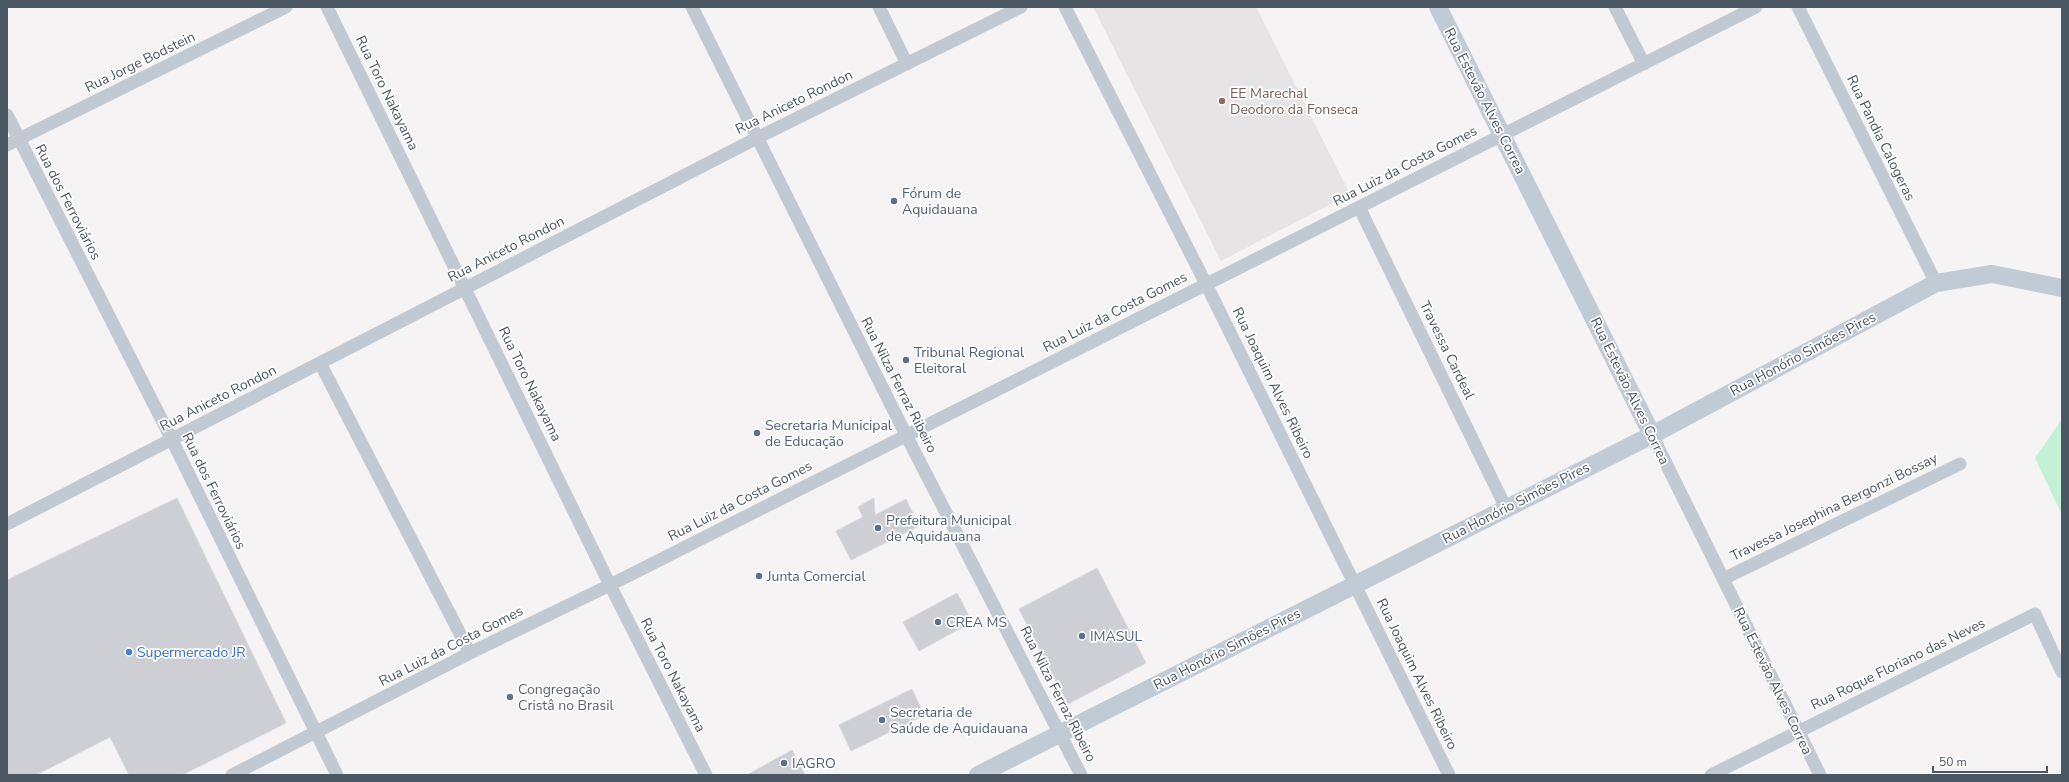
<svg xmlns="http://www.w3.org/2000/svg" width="2069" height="782" font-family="'Nunito Sans',sans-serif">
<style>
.education{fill:#e6e4e5}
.green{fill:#c3f1d5}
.building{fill:#cdcfd5;stroke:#d7d9de}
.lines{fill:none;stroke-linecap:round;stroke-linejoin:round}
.street{stroke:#c1cad2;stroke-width:13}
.secondary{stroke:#c1cbd6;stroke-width:18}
.education-dot{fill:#8d6e63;stroke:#fff;stroke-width:1.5}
.service-dot{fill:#5c6f8a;stroke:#fff;stroke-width:1.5}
.shop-dot{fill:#3f7fe0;stroke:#fff;stroke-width:1.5}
.worship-dot{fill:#6b7280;stroke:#fff;stroke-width:1.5}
.labels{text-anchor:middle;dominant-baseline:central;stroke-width:3.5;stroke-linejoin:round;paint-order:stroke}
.street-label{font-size:14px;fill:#4a5661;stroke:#fff}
.education-label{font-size:14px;fill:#785e54;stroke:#fff;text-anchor:start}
.service-label{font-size:14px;fill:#4e5e75;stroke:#fff;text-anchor:start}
.shop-label{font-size:14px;fill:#366cbe;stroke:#fff;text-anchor:start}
.worship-label{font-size:14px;fill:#5b616d;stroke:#fff;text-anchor:start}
</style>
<rect width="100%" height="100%" fill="#f5f3f3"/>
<path class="education" d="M1093,7H1256L1350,194L1221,261Z"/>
<path class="green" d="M2062,419V515L2035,458Z"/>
<path class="building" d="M177,498L286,723L182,775H129L110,737L36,775H7V580Z
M874,498L875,515L906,499L919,526L851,560L836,531L863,517L858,507Z
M1097,568L1146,663L1068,704L1019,609Z
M957,593L972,622L919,651L903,622Z
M912,689L924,715L851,751L839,725Z
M792,750L805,775H747Z"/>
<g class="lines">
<path class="street" d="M327,7L610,585L706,775
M692,7L906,435L1081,775
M879,7L907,64
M1065,7L1206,284L1449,775
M1615,7L1644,64
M1798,7L1936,283
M7,115L172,440L337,775
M7,145L286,7
M1359,207L1506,508
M320,363L470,653
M1652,435L1820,775
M7,524L757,138L1021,7
M1723,579L1960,464
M232,775L470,653L610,585L1756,7
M1711,775L2035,614L2062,672"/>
<path class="secondary" d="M1438,7L1652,435
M978,775L1652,435L1936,283L1992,274L2062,288"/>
</g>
<circle class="education-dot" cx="1222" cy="101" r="4"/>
<g class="service-dot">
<circle cx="894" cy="201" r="4"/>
<circle cx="906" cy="360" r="4"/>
<circle cx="757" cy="433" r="4"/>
<circle cx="878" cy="528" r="4"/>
<circle cx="759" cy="576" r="4"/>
<circle cx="938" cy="622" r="4"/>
<circle cx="1082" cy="636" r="4"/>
<circle cx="882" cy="720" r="4"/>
<circle cx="784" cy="763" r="4"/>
</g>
<circle class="shop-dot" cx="129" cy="652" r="4"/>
<circle class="worship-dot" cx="510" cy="697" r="4"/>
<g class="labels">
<g class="street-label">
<text transform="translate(140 62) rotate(-26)">Rua Jorge Bodstein</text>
<text transform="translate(387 93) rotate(64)">Rua Toro Nakayama</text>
<text transform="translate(1485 101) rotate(63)">Rua Estevão Alves Correa</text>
<text transform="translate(794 102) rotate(-26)">Rua Aniceto Rondon</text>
<text transform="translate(1881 138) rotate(64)">Rua Pandia Calogeras</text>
<text transform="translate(1405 166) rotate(-27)">Rua Luiz da Costa Gomes</text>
<text transform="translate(68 202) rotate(63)">Rua dos Ferroviários</text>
<text transform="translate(506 249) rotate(-27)">Rua Aniceto Rondon</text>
<text transform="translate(1115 312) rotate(-27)">Rua Luiz da Costa Gomes</text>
<text transform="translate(1447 350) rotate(64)">Travessa Cardeal</text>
<text transform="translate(1803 354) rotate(-28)">Rua Honório Simões Pires</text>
<text transform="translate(1273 383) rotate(64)">Rua Joaquim Alves Ribeiro</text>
<text transform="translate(530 384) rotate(64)">Rua Toro Nakayama</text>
<text transform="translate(899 385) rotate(63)">Rua Nilza Ferraz Ribeiro</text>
<text transform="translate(1630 391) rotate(64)">Rua Estevão Alves Correa</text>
<text transform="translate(218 398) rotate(-27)">Rua Aniceto Rondon</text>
<text transform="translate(214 491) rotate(64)">Rua dos Ferroviários</text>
<text transform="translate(740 501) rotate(-27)">Rua Luiz da Costa Gomes</text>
<text transform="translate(1516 503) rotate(-27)">Rua Honório Simões Pires</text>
<text transform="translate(1834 507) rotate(-26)">Travessa Josephina Bergonzi Bossay</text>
<text transform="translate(451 646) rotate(-27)">Rua Luiz da Costa Gomes</text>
<text transform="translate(1227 649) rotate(-27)">Rua Honório Simões Pires</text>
<text transform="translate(1898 664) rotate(-26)">Rua Roque Floriano das Neves</text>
<text transform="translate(1417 674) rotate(64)">Rua Joaquim Alves Ribeiro</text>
<text transform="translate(673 675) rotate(63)">Rua Toro Nakayama</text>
<text transform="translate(1773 681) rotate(64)">Rua Estevão Alves Correa</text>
<text transform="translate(1058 694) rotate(63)">Rua Nilza Ferraz Ribeiro</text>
</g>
<g class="education-label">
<text x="1230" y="93">EE Marechal<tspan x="1230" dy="16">Deodoro da Fonseca</tspan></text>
</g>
<g class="service-label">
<text x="902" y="193">Fórum de<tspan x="902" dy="16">Aquidauana</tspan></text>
<text x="914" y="352">Tribunal Regional<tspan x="914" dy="16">Eleitoral</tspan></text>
<text x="765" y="425">Secretaria Municipal<tspan x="765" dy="16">de Educação</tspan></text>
<text x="886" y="520">Prefeitura Municipal<tspan x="886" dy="16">de Aquidauana</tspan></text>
<text x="767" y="576">Junta Comercial</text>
<text x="946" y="622">CREA MS</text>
<text x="1090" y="636">IMASUL</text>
<text x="890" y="712">Secretaria de<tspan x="890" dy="16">Saúde de Aquidauana</tspan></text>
<text x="792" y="763">IAGRO</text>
</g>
<g class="shop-label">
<text x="137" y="652">Supermercado JR</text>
</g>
<g class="worship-label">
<text x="518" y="689">Congregação<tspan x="518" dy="16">Cristâ no Brasil</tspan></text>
</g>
</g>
<rect width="2069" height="782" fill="none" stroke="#4a5661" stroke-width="16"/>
<path d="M1933 766v6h114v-6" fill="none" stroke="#4a5661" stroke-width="2"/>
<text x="1939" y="766" font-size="12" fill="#4a5661" stroke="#ffffff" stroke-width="3" paint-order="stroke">50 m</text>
</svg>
